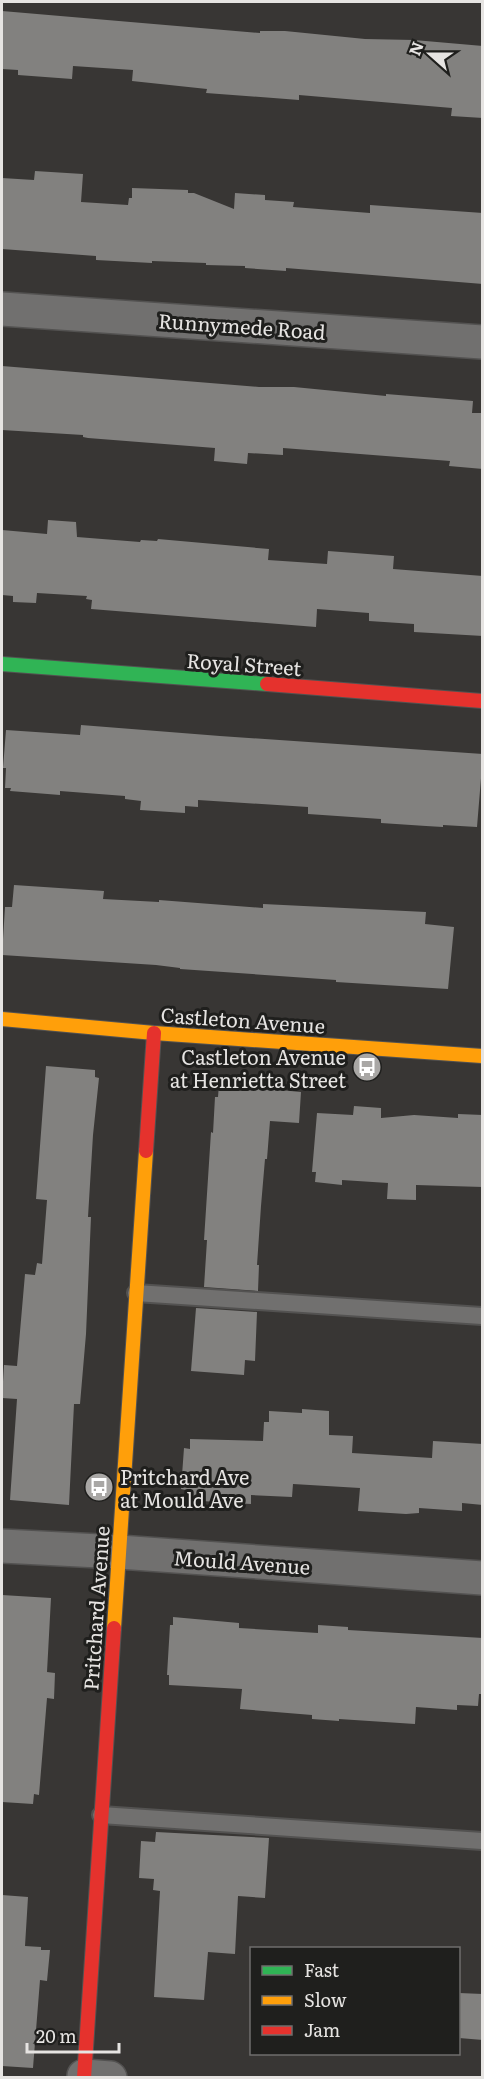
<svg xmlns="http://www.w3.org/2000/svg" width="484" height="2079" font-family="Literata,serif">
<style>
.building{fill:#82817f}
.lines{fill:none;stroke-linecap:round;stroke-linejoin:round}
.lane-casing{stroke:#535251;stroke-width:20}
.street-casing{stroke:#535251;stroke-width:36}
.fast-casing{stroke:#535251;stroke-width:16}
.slow-casing{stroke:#535251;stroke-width:16}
.jam-casing{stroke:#535251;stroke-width:16}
.lane{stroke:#71706f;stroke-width:16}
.street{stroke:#71706f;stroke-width:33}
.fast{stroke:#30b455;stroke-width:14}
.slow{stroke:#ff9f0a;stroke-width:14}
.jam{stroke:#e5322d;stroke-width:14}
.labels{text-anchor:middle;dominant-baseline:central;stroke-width:6;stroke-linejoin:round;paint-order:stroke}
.street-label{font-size:20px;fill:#e6e4e2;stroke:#1f1f1d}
.poi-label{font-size:20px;fill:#e6e4e2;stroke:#1f1f1d;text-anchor:end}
</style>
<rect width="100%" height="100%" fill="#383634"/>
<path class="building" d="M2,11L260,33V31H285L365,39L414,40L483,46V118L451,116L452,108L299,95V100L206,93L207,89L132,81L133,70L73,66L72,79L18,75V70L2,69Z
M35,171L83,174L81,202L128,205L129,198H132V188L188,190V193H194L234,209L235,193L265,195V200L294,202L293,207L370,213V205L483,213V284L286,268V271L245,268V266L206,265V263L152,261V263L96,260V256L2,249V178L34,180Z
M2,366L259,387H294L386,396V394L473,401L472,413H483V469L449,466L450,461L283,448V455L248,453L247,464L214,461L215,448L88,438L83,437V435L2,430Z
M48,520L76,522L77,537L140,542L141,540L157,541L158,539L269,549L268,560L327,564L328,551L394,556L393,569L483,576V636L414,632V624L369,621V613L317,609L316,627L91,609L92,600L86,599L87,596L37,593L36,603L13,602V596L2,595V530L47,534Z
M81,725L220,736L483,754L477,827L443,825V827L426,826L381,823V819L308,814V807L198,800V807L185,806V813L140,810L141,801L125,799V796L60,791V795L10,791L11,788H5L6,768H3L6,730L80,735Z
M14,885L104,891L103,899L159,902V900L263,908V904L426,912L425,924L454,927L448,989L336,982V980L180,969V968L156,965L2,955L5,907H12Z
M46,1066L95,1070V1077L99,1078L93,1135L88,1217H91L86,1334L80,1404H74L69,1505L10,1500L17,1399L2,1398L4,1365L17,1366L25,1274L35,1275L37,1263L42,1264L47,1200L36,1199Z
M219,1084L301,1092L299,1123L270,1121L267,1159H265L261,1206L257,1265H259L258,1291L204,1287L207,1240H204L211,1132L213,1133L215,1097H218Z
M354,1106L381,1108V1118L414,1115L458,1118V1114L483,1115V1187L416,1185V1200L387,1199L388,1183L342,1180V1185L315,1182L316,1172H312L317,1113L353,1115Z
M196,1308L257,1312L255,1361L245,1360L244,1375L191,1371Z
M302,1409L329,1411V1435L353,1436L352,1453L432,1458L433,1441L483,1444V1505L462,1503V1511L419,1508V1513L406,1514L358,1511L360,1488L293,1484L292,1497L251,1495V1504L185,1500L186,1490L181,1489L184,1448L190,1449V1439L263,1441L264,1422H269V1411L302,1413Z
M2,1595L51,1598L47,1672L55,1673L54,1699L47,1698L39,1795L34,1794L33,1804L2,1802Z
M173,1617L239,1623V1628L318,1633V1625L348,1627V1630L483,1638V1694H479L478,1706L457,1705V1710L416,1707L415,1724L339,1719V1721L312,1719V1715L240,1709L242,1689L169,1685V1675H167L170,1625H173Z
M156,1832L269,1838L265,1898L238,1896L235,1954L208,1952L204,2000L154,1997L160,1891L153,1890L154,1879L139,1878L141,1841L155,1842Z
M2,1895L28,1897L25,1946L41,1947V1950H50L47,1981L40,1980L33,2068L2,2066Z
M459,1993L483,1994V2040L459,2038Z"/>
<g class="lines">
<g class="lane-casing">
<path id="lane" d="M136,1293L482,1316
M101,1815L482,1841"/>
</g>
<g class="street-casing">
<path id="street" d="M2,309L482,342
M2,1546L119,1552L482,1578
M84,2076L110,2078"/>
</g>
<g class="fast-casing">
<path id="fast" d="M2,664L267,684"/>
</g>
<g class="slow-casing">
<path id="slow" d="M2,1019L154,1033L482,1056
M114,1628L146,1151"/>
</g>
<g class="jam-casing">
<path id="jam" d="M267,684L482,701
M146,1151L154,1033
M84,2078L114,1628"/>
</g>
<use href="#lane" class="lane"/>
<use href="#street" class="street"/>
<use href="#fast" class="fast"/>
<use href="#slow" class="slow"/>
<use href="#jam" class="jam"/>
</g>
<defs>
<g id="bus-disc" transform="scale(1.5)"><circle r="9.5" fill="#a9a7a5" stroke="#1f1f1d"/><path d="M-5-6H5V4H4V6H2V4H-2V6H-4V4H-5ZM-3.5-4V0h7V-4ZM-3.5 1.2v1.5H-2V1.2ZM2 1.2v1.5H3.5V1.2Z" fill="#fff"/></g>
</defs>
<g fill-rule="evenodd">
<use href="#bus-disc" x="367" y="1067"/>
<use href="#bus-disc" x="99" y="1487"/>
</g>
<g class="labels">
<g class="street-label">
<text transform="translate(242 325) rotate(4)">Runnymede Road</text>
<text transform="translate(244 663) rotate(4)">Royal Street</text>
<text transform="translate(243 1019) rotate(4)">Castleton Avenue</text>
<text transform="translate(242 1561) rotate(4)">Mould Avenue</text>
<text transform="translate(95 1608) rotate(-86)">Pritchard Avenue</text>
</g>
<g class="poi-label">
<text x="346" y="1056">Castleton Avenue<tspan x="346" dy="23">at Henrietta Street</tspan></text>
<text x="120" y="1476" text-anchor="start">Pritchard Ave<tspan x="120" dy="23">at Mould Ave</tspan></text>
</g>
</g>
<rect width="484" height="2079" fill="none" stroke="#e6e4e2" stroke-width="6"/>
<rect x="250" y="1947" width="210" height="108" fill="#1f1f1d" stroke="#6f6e6c" stroke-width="1.5"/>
<rect x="262" y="1966" width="30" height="9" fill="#30b455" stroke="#6f6e6c" stroke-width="1.5"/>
<text x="304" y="1977" font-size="18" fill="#e6e4e2">Fast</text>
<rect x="262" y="1996" width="30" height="9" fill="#ff9f0a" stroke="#6f6e6c" stroke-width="1.5"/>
<text x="304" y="2007" font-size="18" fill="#e6e4e2">Slow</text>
<rect x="262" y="2026" width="30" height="9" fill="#e5322d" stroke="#6f6e6c" stroke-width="1.5"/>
<text x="304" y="2037" font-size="18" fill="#e6e4e2">Jam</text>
<g transform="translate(430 54) rotate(291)" stroke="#1f1f1d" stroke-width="4.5" paint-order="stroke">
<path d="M0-4.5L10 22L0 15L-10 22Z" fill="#e6e4e2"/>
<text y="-9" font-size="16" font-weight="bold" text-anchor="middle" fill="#e6e4e2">N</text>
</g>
<path d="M27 2043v9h92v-9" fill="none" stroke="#e6e4e2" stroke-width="3"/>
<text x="36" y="2043" font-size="18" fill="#e6e4e2" stroke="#1f1f1d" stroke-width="4.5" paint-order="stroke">20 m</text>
</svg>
